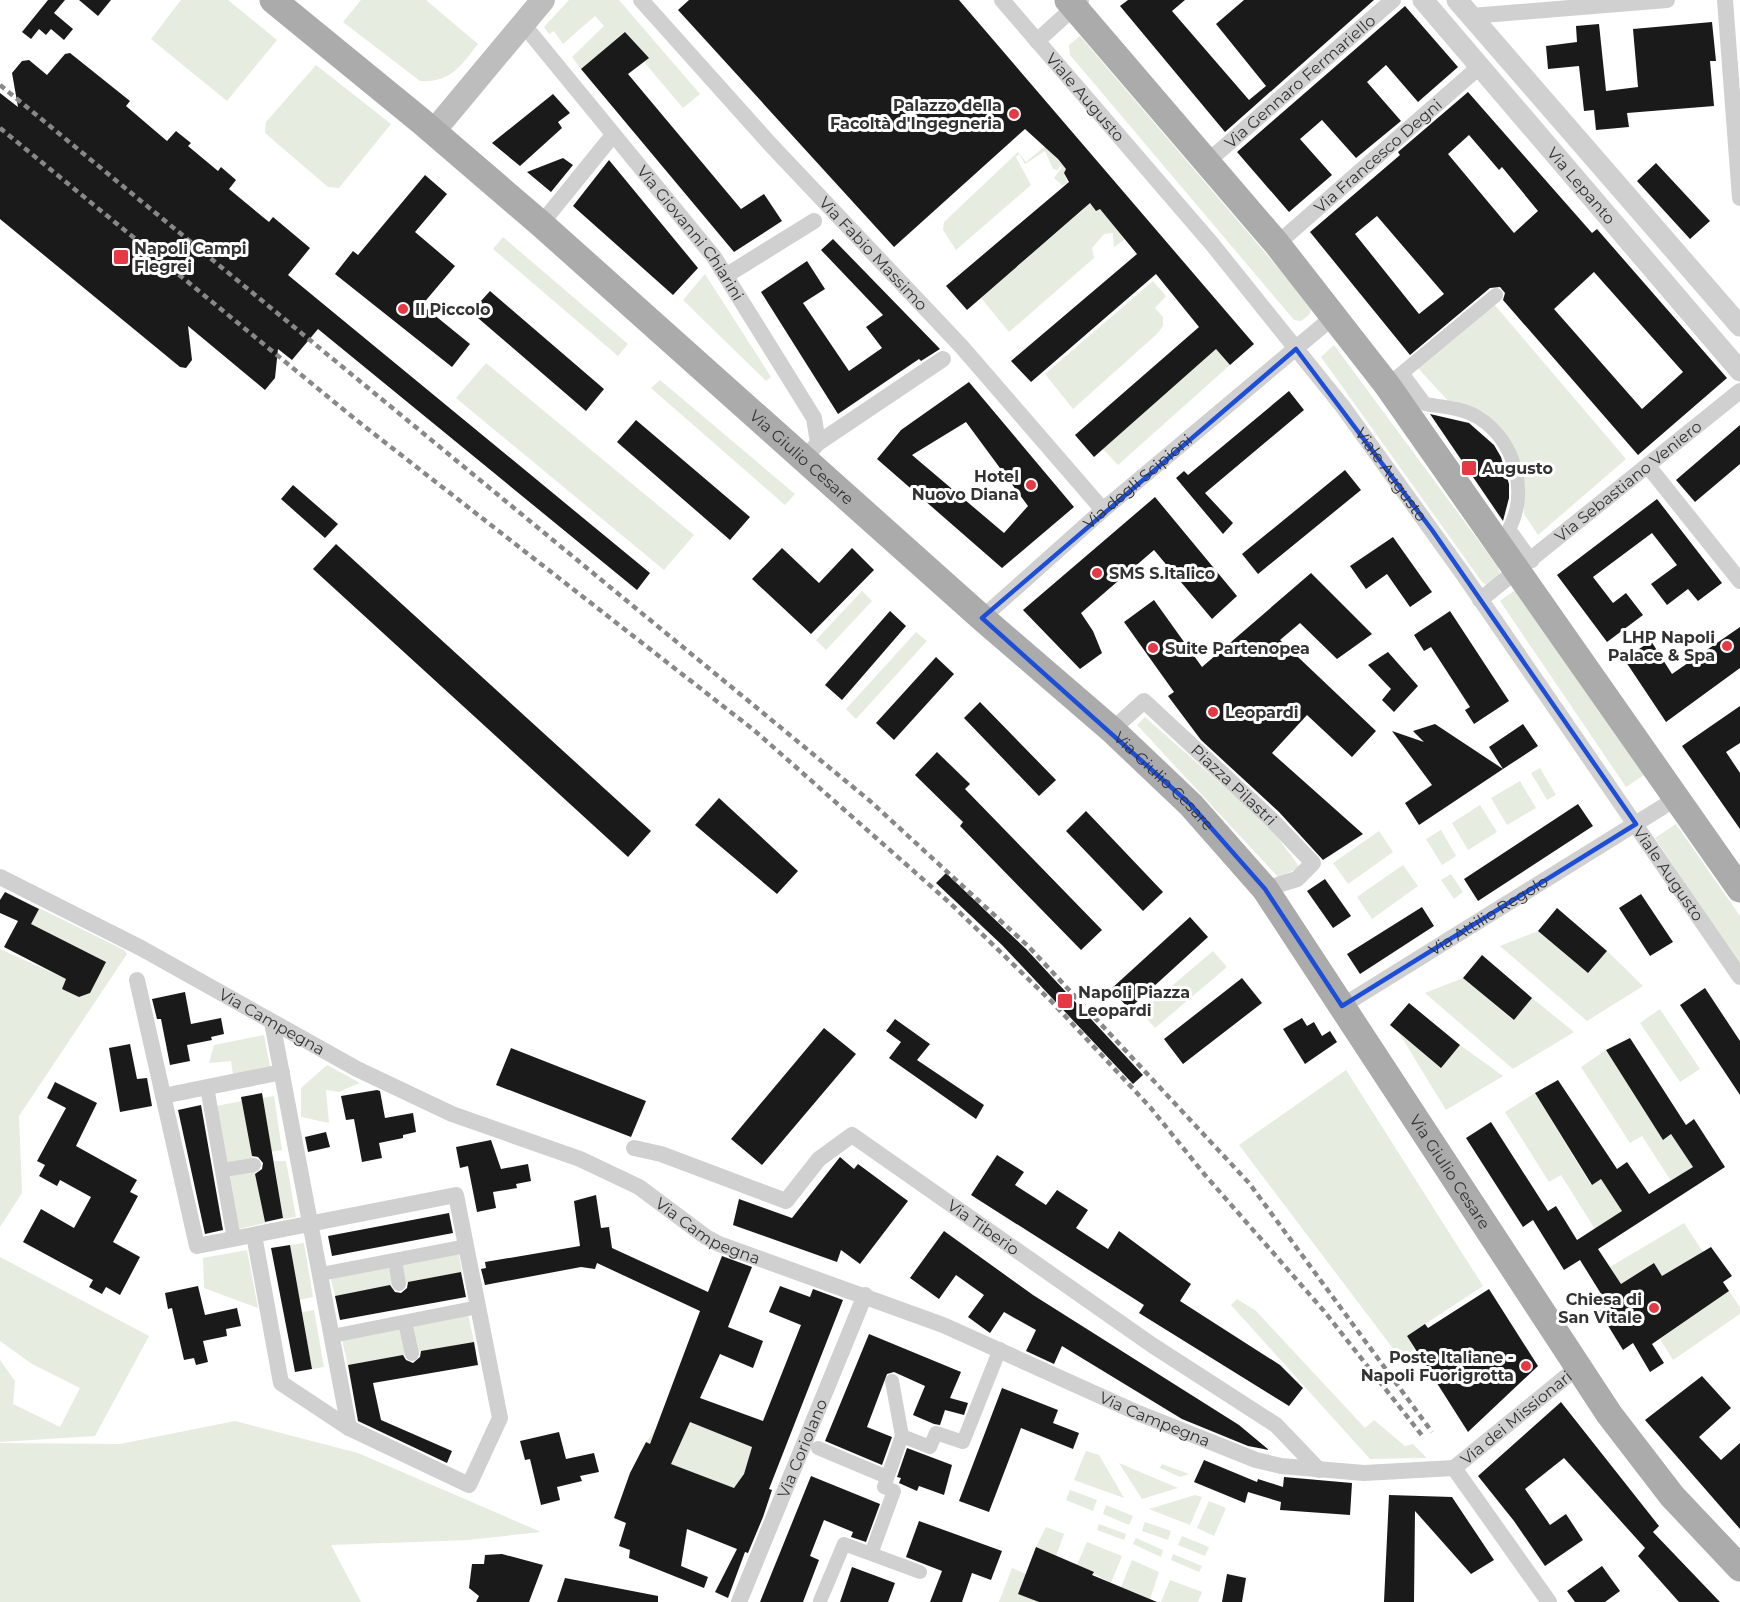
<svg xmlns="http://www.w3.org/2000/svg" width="1740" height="1602" font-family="Montserrat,sans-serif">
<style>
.green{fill:#e6ecdf}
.building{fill:#1a1a1a;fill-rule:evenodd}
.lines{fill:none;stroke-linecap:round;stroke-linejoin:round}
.pedestrian{stroke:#d0d0d0;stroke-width:14}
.minor{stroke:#d0d0d0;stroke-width:16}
.tertiary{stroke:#d0d0d0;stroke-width:21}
.secondary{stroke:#bdbdbd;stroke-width:24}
.primary{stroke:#ababab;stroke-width:27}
.rail{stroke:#888;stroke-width:4.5;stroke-dasharray:6 4.5;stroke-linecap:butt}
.marked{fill:none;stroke:#1d4ed8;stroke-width:4.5;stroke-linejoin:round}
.poi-dot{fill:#e63946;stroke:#fff;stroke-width:2}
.labels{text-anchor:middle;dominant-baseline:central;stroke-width:6;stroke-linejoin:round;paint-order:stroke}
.street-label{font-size:16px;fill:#333;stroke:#fff}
.poi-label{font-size:16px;font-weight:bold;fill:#333;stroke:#fff;text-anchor:start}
</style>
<rect width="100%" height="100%" fill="#fff"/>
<path class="green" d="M181,0H228L277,40L227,101L151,39Z
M361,0H426L478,44C461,66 450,83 420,81L343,22Z
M569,0H619L700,94L683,108L644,62L649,58L625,32L581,69L572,57L604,26L595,16L563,44L554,31L549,34L544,27Z
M1080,36L1291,283L1311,310L1309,315L1301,321L1294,320L1070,55L1069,45Z
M316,65L391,124L339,188L328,187L265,133L266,122Z
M1045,146L1066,169L1064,173L1068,184L1062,185L1054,178L1062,167L1060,166L1058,170L1053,169L1045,151L1025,164L1019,154L1016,157L1031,185L956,250L943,230L944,222L1018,152L1026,162Z
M1088,200L1096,211L1100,209L1125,239L1114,247L1113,233L1104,234L1092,248L1094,258L1009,332L981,298L1085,208Z
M503,237L628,344L618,356L493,249Z
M705,274L771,377L766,381L683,300Z
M1153,281L1166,296L1155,308L1163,317V326L1157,334L1073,409L1045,374Z
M1493,303L1626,459L1538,535L1524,514L1521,462L1509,441L1449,402L1418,368Z
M1334,345L1498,567L1501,576L1488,586L1482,582L1321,357Z
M1216,349L1230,365L1118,465L1103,449Z
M486,363L694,535L664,570L456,398Z
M660,380L795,494L785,505L651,388Z
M1518,588L1644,775L1626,787L1500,601Z
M862,591L872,601L826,650L816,640Z
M916,632L927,641L856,719L846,709Z
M1145,717L1271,828L1300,868L1278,877L1137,725Z
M1540,768L1556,795L1547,800L1531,773Z
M1520,781L1536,808L1507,825L1491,798Z
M1480,805L1497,832L1468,850L1452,823Z
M1676,824L1740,916V965L1655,838Z
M1441,830L1456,856L1442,865L1426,839Z
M1379,831L1393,852L1348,884L1333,863Z
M1403,865L1418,886L1372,919L1357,897Z
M1451,874L1463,892L1454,899L1441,880Z
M39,908L124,950L127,954L19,1116L22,1193L0,1227V949L66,979L62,989L79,997L90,993L31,924Z
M1538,931L1588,973L1607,951L1643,986L1587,1021L1500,946Z
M1213,951L1227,967L1155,1028L1141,1012Z
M1463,978L1513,1020L1532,998L1574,1032L1513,1069L1425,993Z
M1660,1009L1700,1069L1680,1082L1640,1023Z
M1399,1033L1441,1067L1460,1045L1503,1076L1446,1110Z
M264,1035L270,1067L233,1074L231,1061L209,1063L214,1045Z
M1606,1050L1663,1139L1671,1134L1693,1167L1671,1181L1642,1136L1630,1143L1581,1067Z
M327,1065L360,1083L339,1092L326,1090L329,1123L301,1117V1088Z
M1346,1070L1483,1286L1407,1336L1414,1349L1401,1359L1239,1145Z
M1535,1093L1591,1185L1601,1179L1622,1211L1595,1229L1561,1175L1549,1182L1505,1112Z
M274,1096L282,1150L270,1152L262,1098Z
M242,1101L253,1160L227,1165L216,1106Z
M274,1161H286L296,1217L283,1219Z
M255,1171L265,1223L239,1229L230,1175Z
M1684,1223L1703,1252L1662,1276L1653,1263L1621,1284L1610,1267Z
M304,1243L313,1297L299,1300L290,1245Z
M247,1250L258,1308L204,1288L203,1258Z
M458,1250L462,1272L404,1283L400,1261Z
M0,1257L149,1336L95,1436L0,1442V1360L15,1381L13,1404L60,1427L80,1388L32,1364L0,1341Z
M389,1264L394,1285L335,1296L330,1275Z
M1729,1291L1740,1307V1314L1673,1360L1660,1339Z
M1237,1299L1256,1311L1365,1428L1374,1420L1405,1446L1413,1444L1427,1458L1370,1459L1231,1305Z
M314,1310L324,1367L312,1369L302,1312Z
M468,1314L474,1342L417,1352L411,1323Z
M400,1327L406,1355L348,1365L342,1340Z
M235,1421L358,1453L541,1532L468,1540L331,1545L361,1602H0V1443L120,1444Z
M690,1422L752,1447L743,1477L734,1488L665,1462L669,1452L646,1442L655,1430L681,1441Z
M1086,1451L1099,1455L1124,1498L1074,1480Z
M1119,1463L1178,1488L1142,1499Z
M1162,1464L1189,1474L1180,1477L1160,1468Z
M1070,1490L1097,1500L1093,1511L1066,1500Z
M1195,1495L1202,1497L1190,1525L1149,1509Z
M1209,1501L1226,1508L1214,1536L1197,1528Z
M1106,1505L1133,1516L1129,1525L1103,1514Z
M1145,1522L1171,1531L1168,1540L1142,1531Z
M1099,1524L1126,1534L1124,1540L1097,1530Z
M1046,1527L1064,1534L1056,1556L1036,1547Z
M1182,1536L1209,1547L1205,1556L1178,1545Z
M1136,1538L1163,1550L1161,1557L1133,1544Z
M1087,1542L1122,1556L1111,1583L1077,1565Z
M1173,1554L1202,1566L1199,1572L1171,1560Z
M1132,1560L1159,1572L1150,1599L1121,1587Z
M1012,1568L1026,1574L1018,1594L1039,1602H999Z
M1170,1580L1202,1592L1198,1602H1161Z"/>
<path class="building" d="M48,0H65L54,13L73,29L64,40L51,29L46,35L39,29L31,39L22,32Z
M79,0H111L98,16Z
M689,0H959L1254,344L1230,365L1216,349L1094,457L1075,435L1199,327L1156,274L1031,382L1011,361L1137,254L1100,209L1096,211L1090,203L967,310L946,286L1069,182L1064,173L1066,169L1058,159L1025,129L894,247L678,10Z
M1128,0H1185L1172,11L1249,100L1266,86L1216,24L1244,0H1374L1225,132L1120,6Z
M1405,6L1458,67L1418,102L1386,65L1367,82L1401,121L1356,158L1322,120L1300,139L1332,175L1289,212L1237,152Z
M1712,22L1716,61H1710L1714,106L1627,113L1629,127L1596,130L1594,110L1584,111L1579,66L1548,69L1546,46L1577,42L1576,26L1599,24L1606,91L1638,87L1633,29Z
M625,32L649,58L628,74L741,209L764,194L782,221L734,252L581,69Z
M70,53L130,101L126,106L167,141L176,131L191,143L188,146L218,171L221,167L236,180L229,189L269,222L273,217L310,248L288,275L650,573L637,590L318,329L292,360L278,349L275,378L265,390L188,326L192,360L186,368L180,367L0,219V93L18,107L12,73L22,61L29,60L47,75L65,54Z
M1468,92L1592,233L1597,229L1727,378L1638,455L1503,300L1505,293L1500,287L1490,288L1410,355L1310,232L1400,155L1398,152ZM1469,135L1499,170L1502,167L1538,211L1514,233L1448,154ZM1377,216L1444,294L1419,314L1355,234ZM1594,272L1683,372L1642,409L1554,309Z
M553,94L570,113L558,122L562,128L520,166L492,143Z
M563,158L573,165L551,192L527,172Z
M609,160L698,268L673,295L573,206Z
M1656,163L1710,221L1690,239L1637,181Z
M425,175L447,194L415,232L455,266L422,305L470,344L452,367L335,274L353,251L358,255Z
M833,239L940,349L921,361L919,359L838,414L761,292L807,261L825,289L803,303L849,371L882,348L866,327L883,315L821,250Z
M490,291L604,389L586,411L471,312Z
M969,382L1074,507L1002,568L877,459L901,430ZM966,422L1028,506L1004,533L912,455Z
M1289,391L1304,410L1205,493L1233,523L1223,534L1176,478L1184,471L1188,475Z
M1430,414L1469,423L1494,445L1501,457L1509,484V498L1503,521Z
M636,420L750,517L730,540L617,442Z
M1740,425V464L1695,502L1676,480Z
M1345,470L1361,490L1258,574L1242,554Z
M293,485L338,524L325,538L281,499Z
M1155,497L1237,596L1212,619L1154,550L1081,613L1093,631L1102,653L1080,669L1023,610Z
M1657,499L1722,583L1698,601L1688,589L1667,605L1651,584L1677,565L1652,533L1593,577L1613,603L1626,593L1643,615L1607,642L1557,575Z
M1393,537L1432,592L1410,607L1387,574L1366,589L1350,566Z
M336,544L651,831L628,857L313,569Z
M782,548L819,583L852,548L874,570L811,634L752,579Z
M1311,573L1372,634L1337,659L1300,623L1280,640L1376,731L1352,757L1307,715L1272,753L1363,834L1323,860L1279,812L1201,740L1168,696L1174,692L1124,622L1154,600L1202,667Z
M890,611L906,626L842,700L825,685Z
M1450,611L1509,701L1474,724L1465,710L1470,707L1431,647L1424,651L1414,635Z
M1740,627V668L1666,722L1624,659L1651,641L1672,674Z
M1388,652L1418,686L1394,712L1382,700L1391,689L1368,665Z
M936,657L954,674L894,740L876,723Z
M980,702L1056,780L1039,796L964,718Z
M1740,706V743L1726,752L1740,773V829L1682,746Z
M1435,724L1503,769L1419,825L1405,803L1432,785L1392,731L1424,742L1413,731Z
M1523,724L1538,746L1503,769L1489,747Z
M937,752L970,784L965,789L1102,930L1081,950L960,826L963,822L915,775Z
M719,798L798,871L777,894L695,825Z
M1578,804L1593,826L1478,901L1464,879Z
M1086,811L1163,892L1143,911L1066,831Z
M946,873L1027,950L1143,1075L1133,1084L1002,945L936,883Z
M1325,879L1351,916L1333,928L1307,891Z
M5,892L39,909L31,924L106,962L90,993L79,997L62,989L66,979L4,947L18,921L0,913V900Z
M1641,894L1673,942L1650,956L1619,908Z
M1422,907L1434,926L1360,974L1347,954Z
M1557,908L1607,951L1588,973L1538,931Z
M1190,917L1208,937L1129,1009L1111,989Z
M1482,955L1532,998L1514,1020L1463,978Z
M1242,978L1262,1003L1183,1064L1164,1039Z
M1705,988L1740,1041V1095L1680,1005Z
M185,992L191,1024L221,1018L224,1034L211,1037L212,1040L187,1045L190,1061L170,1065L161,1019H157L152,999Z
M1409,1003L1460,1045L1441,1068L1390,1025Z
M1302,1018L1307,1026L1314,1022L1322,1036L1330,1031L1337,1042L1305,1064L1283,1029Z
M895,1019L930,1044L917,1060L984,1105L976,1119L889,1058L901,1042L886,1031Z
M824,1028L856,1054L762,1165L731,1139Z
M1630,1038L1686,1125L1694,1119L1725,1167L1598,1249L1621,1284L1654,1263L1662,1276L1711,1247L1732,1276L1723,1282L1729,1291L1652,1344L1664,1363L1650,1372L1633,1343L1623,1350L1599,1311L1608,1305L1580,1260L1564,1270L1533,1220L1523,1227L1466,1138L1491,1122L1548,1211L1556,1206L1577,1240L1622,1211L1601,1179L1592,1185L1535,1093L1558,1080L1617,1169L1627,1162L1649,1194L1693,1167L1671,1134L1663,1140L1606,1050Z
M130,1044L137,1079L147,1078L152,1106L120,1112L109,1048Z
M511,1048L646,1101L631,1137L496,1085Z
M55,1082L97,1103L76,1146L137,1180L130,1192L138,1196L113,1242L140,1257L120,1295L106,1287L102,1294L89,1287L93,1280L23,1242L41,1209L74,1228L91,1197L60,1180L57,1186L39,1176L45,1165L37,1161L66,1108L47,1098Z
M377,1090L380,1091L385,1118L413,1113L416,1132L403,1135V1138L379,1143L382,1158L362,1162L354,1119L346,1120L341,1096Z
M262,1093L283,1218L265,1222L255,1174L262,1169L263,1163L258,1157L252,1156L241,1097Z
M201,1105L223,1230L205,1234L178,1110Z
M326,1132L330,1147L308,1152L305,1137Z
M491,1140L501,1169L528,1164L531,1181L516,1184L517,1188L493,1192L496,1208L477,1212L468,1166L460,1168L456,1147Z
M997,1155L1024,1172L1015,1185L1046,1205L1057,1190L1088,1210L1076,1228L1108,1249L1119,1231L1191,1284L1180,1301L1280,1365L1303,1388L1289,1406L1139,1313L1144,1305L971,1195Z
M840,1157L854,1169L858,1164L908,1201L860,1264L841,1250L837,1262L733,1225L739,1199L792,1218Z
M596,1195L601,1228L609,1227L612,1248L708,1292L722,1256L752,1267L728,1327L763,1341L753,1368L720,1354L700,1398L763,1421L801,1325L769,1312L780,1286L810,1297L813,1289L843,1300L769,1489L772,1490L763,1517L748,1553L745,1552L728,1598L715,1592L737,1549L687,1529L681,1566L708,1577L704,1588L629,1558L630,1550L619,1546L626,1523L614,1518L630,1473L646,1442L650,1444L700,1311L597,1263L595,1269L581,1267L485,1285L481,1269L486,1268L485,1262L580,1246L574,1201ZM690,1422L752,1447L744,1474L734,1488L671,1464Z
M449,1213L453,1233L332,1256L328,1236Z
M944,1231L1033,1295L1239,1425L1269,1450L1248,1446L1182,1419L1062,1346L1054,1364L1026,1351L1036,1330L1004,1312L990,1333L968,1317L984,1295L956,1275L939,1299L910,1278Z
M290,1245L312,1369L295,1372L271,1248Z
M461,1272L466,1297L340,1320L335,1296L390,1285L395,1292L401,1293L407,1288L408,1282Z
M198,1286L205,1315L237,1308L241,1326L226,1329L227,1336L203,1341L208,1362L196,1365L194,1358L184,1360L172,1308L168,1309L165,1293Z
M1489,1289L1538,1366L1468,1432L1407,1336L1425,1324L1428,1328Z
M869,1334L961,1372L950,1398L968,1403L964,1415L945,1410L940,1425L934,1424L913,1415L925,1386L894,1372L887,1374L867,1427L892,1437L882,1465L825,1441Z
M474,1342L478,1365L373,1383L381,1420L452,1451L447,1463L358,1421L348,1365L403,1355L406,1360L413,1363L420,1357L421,1351Z
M1702,1376L1731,1408L1699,1437L1721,1460L1740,1443V1529L1645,1420Z
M1002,1388L1058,1410L1053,1423L1079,1433L1073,1449L1021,1428L989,1512L959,1501Z
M1561,1402L1659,1526L1653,1532L1720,1602H1679L1638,1556L1645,1548L1564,1458L1525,1489L1550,1525L1566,1514L1583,1540L1545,1566L1514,1521L1478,1476Z
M559,1432L566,1459L594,1453L599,1472L580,1476L582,1481L557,1487L560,1500L541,1505L530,1459L525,1460L520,1441Z
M907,1448L952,1465L944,1495L919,1486L917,1491L899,1483L901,1478L897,1477Z
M1204,1460L1257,1482L1258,1479L1283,1487L1284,1477L1352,1483L1350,1515L1280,1510L1281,1502L1248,1492L1245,1503L1194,1482Z
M811,1476L880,1504L866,1542L851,1537L853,1532L824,1520L810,1556L819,1560L803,1602H760Z
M1389,1495L1452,1497L1494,1560L1471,1574L1415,1511L1414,1602H1384Z
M919,1521L1002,1551L991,1580L972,1573L962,1602H930L942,1571L906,1557Z
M1036,1547L1094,1572L1092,1575L1157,1602H1039L1018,1594Z
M502,1554L543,1565L529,1602H476L479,1596L469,1588L472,1564H484L485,1555Z
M1602,1566L1620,1591L1605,1602H1575L1567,1591Z
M852,1567L895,1583L888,1602H840Z
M1227,1574L1246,1578L1242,1602H1222Z
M565,1578L658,1596V1602H557Z"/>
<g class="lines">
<path class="pedestrian" d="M1402,373L1425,404C1443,407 1464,408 1479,418C1515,441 1529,492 1509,529L1532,561
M1396,378L1496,295
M207,1087L234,1239
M223,1170L254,1165
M395,1260L399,1284
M321,1274L466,1246
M405,1322L412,1354
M332,1336L478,1307
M902,1436L930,1447L936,1433L963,1442L1000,1349
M818,1448L887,1477
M871,1554L894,1491L884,1487L902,1436L892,1381
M820,1601L844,1544L920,1572"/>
<g class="minor">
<path id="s1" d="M641,0L770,144L961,346L1103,510"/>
<path id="s2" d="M1002,0L1212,244L1343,407L1463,574L1740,977"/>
<path d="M1725,0L1740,198"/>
<path d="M1471,16L1667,0"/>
<path id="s3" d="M523,24L714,257L814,418L818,443L805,458"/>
<path d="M1037,41L1081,1"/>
<path id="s4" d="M1207,162L1393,0"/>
<path d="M541,224L613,135"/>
<path id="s5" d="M1277,244L1478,68"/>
<path d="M727,275L814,221"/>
<path d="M818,443L943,359"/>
<path d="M1648,466L1740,581"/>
<path id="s6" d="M1480,600L1740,391"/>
<path id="s7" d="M982,618L1103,510L1333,317"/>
<path id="s8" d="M1112,730L1144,701L1271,819L1313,863L1297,879L1265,889"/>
<path id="s9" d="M0,877L141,948L357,1069L452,1114L580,1159L639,1187L706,1237L719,1244L943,1325L1138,1413L1256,1460L1281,1466L1364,1473L1454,1468"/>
<path d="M137,980L197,1246L456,1195L500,1418L469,1485L349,1428L272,1022"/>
<path id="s10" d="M1342,1006L1677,798"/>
<path d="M163,1096L282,1072"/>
<path id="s11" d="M634,1148L661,1154L786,1201L819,1159L852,1135L1152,1345L1276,1425L1319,1470"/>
<path d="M254,1235L281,1383L349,1428"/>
<path d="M1454,1468L1549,1602"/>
<path id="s12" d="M1454,1468L1578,1367"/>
<path id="s13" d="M739,1602L865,1295"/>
</g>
<g class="tertiary">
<path id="s14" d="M1423,0L1740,371"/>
<path d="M1457,0L1740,326"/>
</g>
<path class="secondary" d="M433,132L543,0"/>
<g class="primary">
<path id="s15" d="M273,0L421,121L541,224L982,618L1112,730L1191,805L1265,889L1609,1414L1672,1496L1740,1568"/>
<path d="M1068,0L1277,244L1387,385L1740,889"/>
</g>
<path class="rail" d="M0,85L870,801L1028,946L1249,1183L1432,1432
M0,128L355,419L755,731L951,904L1052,1002L1150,1107L1205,1175L1324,1311L1424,1438"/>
</g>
<path class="marked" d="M1296,349L1432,530L1636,824L1342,1006L1265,889L1191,805L982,618Z"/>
<g class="poi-dot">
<circle cx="1014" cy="114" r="6"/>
<rect x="113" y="249" width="16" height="16" rx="3"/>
<circle cx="403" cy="309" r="6"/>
<rect x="1461" y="460" width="16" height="16" rx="3"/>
<circle cx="1031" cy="485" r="6"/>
<circle cx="1097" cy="573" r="6"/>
<circle cx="1727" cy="646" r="6"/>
<circle cx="1153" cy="648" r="6"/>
<circle cx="1213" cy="712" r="6"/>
<rect x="1057" y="993" width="16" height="16" rx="3"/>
<circle cx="1654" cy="1308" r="6"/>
<circle cx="1526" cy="1366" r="6"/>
</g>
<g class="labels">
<g class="street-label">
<text stroke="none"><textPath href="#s4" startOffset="123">Via Gennaro Fermariello</textPath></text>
<text stroke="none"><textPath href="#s2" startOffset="128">Viale Augusto</textPath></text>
<text stroke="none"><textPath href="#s5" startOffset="134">Via Francesco Degni</textPath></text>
<text stroke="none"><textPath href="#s14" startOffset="244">Via Lepanto</textPath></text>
<text stroke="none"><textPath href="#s3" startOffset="268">Via Giovanni Chiarini</textPath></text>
<text stroke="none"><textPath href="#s1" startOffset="344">Via Fabio Massimo</textPath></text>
<text stroke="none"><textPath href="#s15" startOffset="699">Via Giulio Cesare</textPath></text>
<text stroke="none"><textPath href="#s2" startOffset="614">Viale Augusto</textPath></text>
<text stroke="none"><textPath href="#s6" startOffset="190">Via Sebastiano Veniero</textPath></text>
<text stroke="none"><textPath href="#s7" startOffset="207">Via degli Scipioni</textPath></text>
<text stroke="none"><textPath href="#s15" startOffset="1185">Via Giulio Cesare</textPath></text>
<text stroke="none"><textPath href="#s8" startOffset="166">Piazza Pilastri</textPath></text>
<text stroke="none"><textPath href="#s2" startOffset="1100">Viale Augusto</textPath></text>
<text stroke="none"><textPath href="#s10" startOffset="172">Via Attilio Regolo</textPath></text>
<text stroke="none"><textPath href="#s9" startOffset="308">Via Campegna</textPath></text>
<text stroke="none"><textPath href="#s15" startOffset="1671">Via Giulio Cesare</textPath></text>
<text stroke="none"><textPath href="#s11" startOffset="416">Via Tiberio</textPath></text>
<text stroke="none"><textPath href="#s9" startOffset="794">Via Campegna</textPath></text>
<text stroke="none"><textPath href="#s12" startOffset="80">Via dei Missionari</textPath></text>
<text stroke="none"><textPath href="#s9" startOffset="1280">Via Campegna</textPath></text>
<text stroke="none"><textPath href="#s13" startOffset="166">Via Coriolano</textPath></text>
</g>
<g class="poi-label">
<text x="1002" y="105" text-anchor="end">Palazzo della<tspan x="1002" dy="18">Facoltà d'Ingegneria</tspan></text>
<text x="134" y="248">Napoli Campi<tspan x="134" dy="18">Flegrei</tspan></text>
<text x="415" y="309">Il Piccolo</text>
<text x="1482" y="468">Augusto</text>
<text x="1019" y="476" text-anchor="end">Hotel<tspan x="1019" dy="18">Nuovo Diana</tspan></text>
<text x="1109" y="573">SMS S.Italico</text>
<text x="1715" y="637" text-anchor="end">LHP Napoli<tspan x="1715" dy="18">Palace &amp; Spa</tspan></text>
<text x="1165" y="648">Suite Partenopea</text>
<text x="1225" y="712">Leopardi</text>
<text x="1078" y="992">Napoli Piazza<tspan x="1078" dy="18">Leopardi</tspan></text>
<text x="1642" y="1299" text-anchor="end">Chiesa di<tspan x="1642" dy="18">San Vitale</tspan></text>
<text x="1514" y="1357" text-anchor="end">Poste Italiane -<tspan x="1514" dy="18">Napoli Fuorigrotta</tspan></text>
</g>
</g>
</svg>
